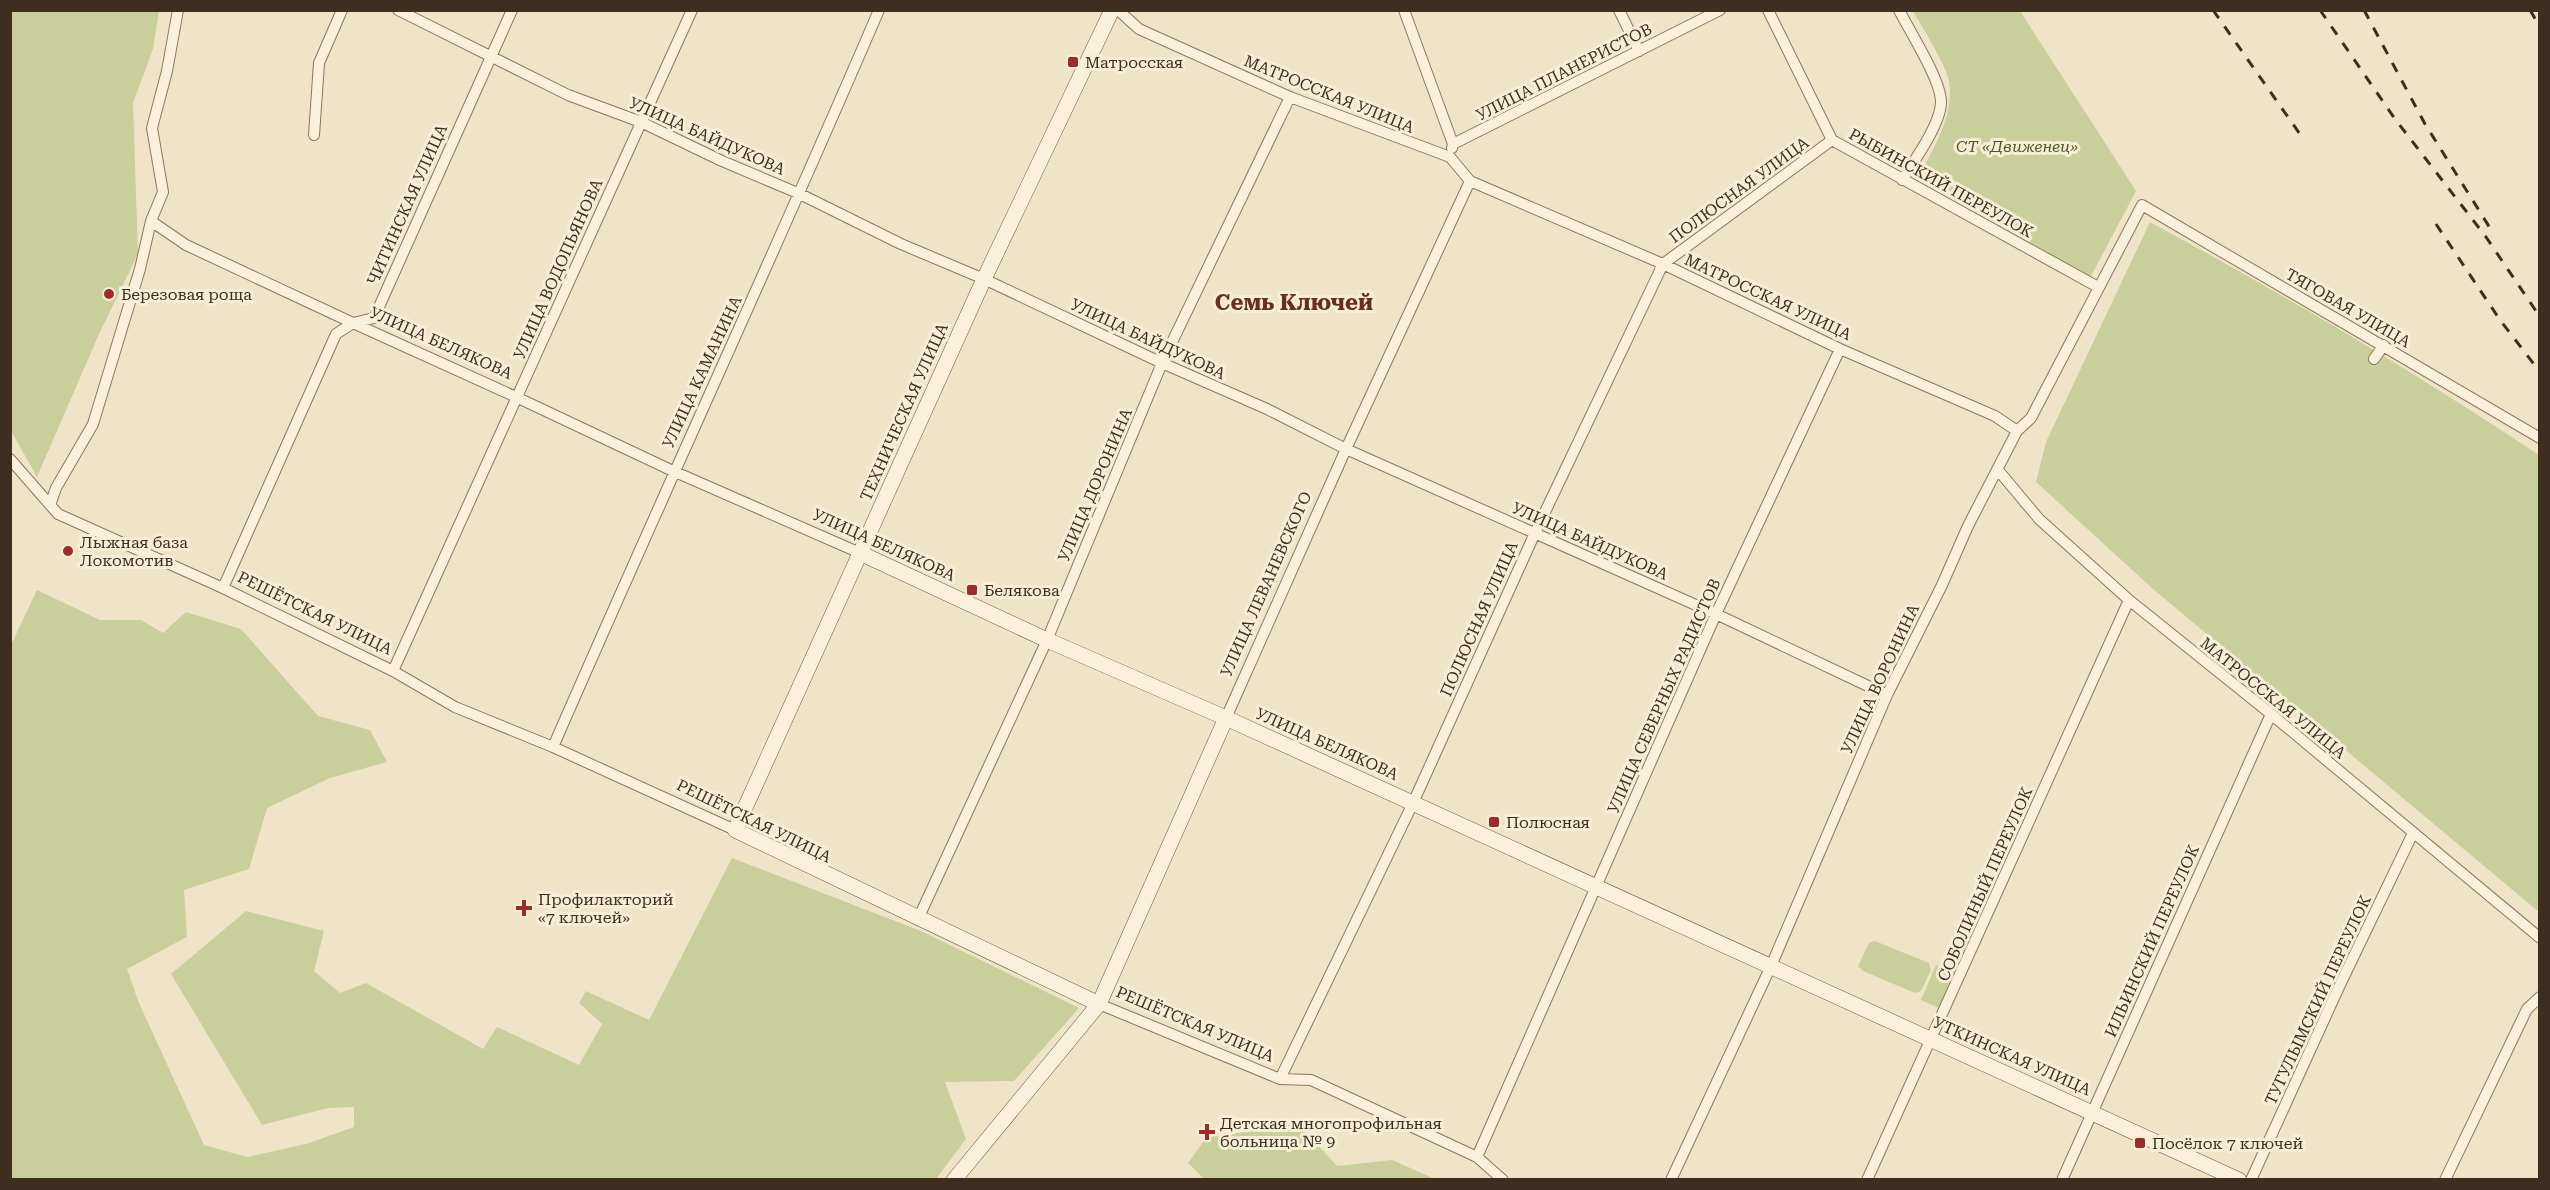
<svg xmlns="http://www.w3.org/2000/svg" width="2550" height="1190" font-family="'Roboto Serif',serif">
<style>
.green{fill:#c9cf9b}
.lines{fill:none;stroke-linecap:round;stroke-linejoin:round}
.street-casing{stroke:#8d765c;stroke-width:12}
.secondary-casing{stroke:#6f573f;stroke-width:16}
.street{stroke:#faf1dc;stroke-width:10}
.secondary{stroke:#faf1dc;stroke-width:15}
.rail{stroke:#3d2e20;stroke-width:3;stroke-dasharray:10 10;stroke-linecap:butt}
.poi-dot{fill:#9e2a2b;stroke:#f7eed8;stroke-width:2}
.labels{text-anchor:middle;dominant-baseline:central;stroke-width:6;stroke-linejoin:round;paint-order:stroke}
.poi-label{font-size:16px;fill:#3d2e20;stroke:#f7eed8;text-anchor:start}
.street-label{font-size:16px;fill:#3d2e20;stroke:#f7eed8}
.park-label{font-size:16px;font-style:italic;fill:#4d5a26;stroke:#f7eed8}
.district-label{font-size:22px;font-weight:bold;fill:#6b2e1e;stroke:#f7eed8}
</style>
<rect width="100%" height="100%" fill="#f0e4c8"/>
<path class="green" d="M10,11H159L153,49L133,103L138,254L99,334L37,477L11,431Z
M1913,11H2020L2136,191L2090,278L1919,176C1935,145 1954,116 1949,81C1947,67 1921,25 1913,11Z
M2150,222C2283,294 2413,371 2539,455V912L2153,589L2036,482L2046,442Z
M37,590L100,620H141L163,633L186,612L241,629L318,716L370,730L387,762L330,778L267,808L249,869L184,890L187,937L127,969L139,1003L204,1145L247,1157L306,1144L354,1127V1107L328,1108L262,1125L171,974L246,911L324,931L314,971L340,993L366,983L483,1049L497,1027L579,1065L602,1024L579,1003L586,991L649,1020L732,858L921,931L1079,1008L1014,1081L945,1082L966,1139L936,1179H11V645Z
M1875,941L1929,963L1931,970L1921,991L1915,993L1863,971L1858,966L1869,943Z
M1936,965L1955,973L1939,1008L1921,1000Z
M1296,1121L1337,1166L1392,1160L1435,1179H1204L1188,1163L1206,1138L1252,1131L1278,1130Z"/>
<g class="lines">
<g class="street-casing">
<path id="street" d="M398,10L568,95L641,122L722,161L800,194L901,244L984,279L1162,363L1267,409L1346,449L1716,614L1887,695
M1118,10L1139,29L1290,97L1450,157L1470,181L1663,264L1840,349L1995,416L2017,431
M1404,10L1453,144L1452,148
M1619,10L1639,51
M1768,10L1832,140L2098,287
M1899,10C1910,32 1941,80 1941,102C1941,124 1914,161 1902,180
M314,135L319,63L342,10
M1453,144L1720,10
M151,221L186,245L353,323L516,397L673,471L860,553
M2374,359L2384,345
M10,459L58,514L223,588L393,671L455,707L553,747L735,830
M1998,470L2039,519L2129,600L2271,714L2540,938
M50,505L56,488L93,424L140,269L151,221L163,192L152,128L167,71L178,10
M223,588L336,334L353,323L374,318L512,10
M393,671L692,10
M1226,718L1346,449L1470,181
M553,747C660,501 773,257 879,10
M918,919L1047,640L1162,363L1290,97
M1099,1004L1280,1079L1311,1080L1477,1157L1503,1180
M1280,1079L1413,803L1535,533L1663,264L1832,140
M1477,1157L1716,614L1840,349
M1671,1180L1771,966L1887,695L1942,585L1968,526L2017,431L2031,418L2142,205L2540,438
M1867,1180L2129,600
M2062,1180L2271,714
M2251,1180L2339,987L2413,833
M2445,1180L2527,1009L2540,997"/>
</g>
<g class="secondary-casing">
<path id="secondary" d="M860,553L1047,640L1226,718L2239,1180
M1099,1004L735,830L984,279L1112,10
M954,1180L1099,1004L1226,718"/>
</g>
<use href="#street" class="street"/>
<use href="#secondary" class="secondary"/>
<path class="rail" d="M2213,10L2302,137
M2320,10L2395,119L2486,237L2540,317
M2364,10L2425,124L2490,228
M2530,10L2540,27
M2436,224L2500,320L2540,372"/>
</g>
<g class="poi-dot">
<rect x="1067" y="56" width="12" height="12" rx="3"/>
<circle cx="109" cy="294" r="6"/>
<circle cx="68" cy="551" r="6"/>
<rect x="966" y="584" width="12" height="12" rx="3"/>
<rect x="1488" y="816" width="12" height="12" rx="3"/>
<path d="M521 899h6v6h6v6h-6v6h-6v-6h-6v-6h6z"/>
<path d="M1204 1123h6v6h6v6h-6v6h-6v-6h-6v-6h6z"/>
<rect x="2134" y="1137" width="12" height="12" rx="3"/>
</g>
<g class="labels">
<g class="poi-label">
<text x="1085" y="62">Матросская</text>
<text x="121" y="294">Березовая роща</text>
<text x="80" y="542">Лыжная база<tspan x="80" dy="18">Локомотив</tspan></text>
<text x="984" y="590">Белякова</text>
<text x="1506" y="822">Полюсная</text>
<text x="538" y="899">Профилакторий<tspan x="538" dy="18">«7 ключей»</tspan></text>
<text x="1220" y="1123">Детская многопрофильная<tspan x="1220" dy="18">больница № 9</tspan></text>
<text x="2152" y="1143">Посёлок 7 ключей</text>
</g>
<g class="street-label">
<text transform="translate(1564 72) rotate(-27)">УЛИЦА ПЛАНЕРИСТОВ</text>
<text transform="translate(1329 94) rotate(22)">МАТРОССКАЯ УЛИЦА</text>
<text transform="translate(707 136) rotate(24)">УЛИЦА БАЙДУКОВА</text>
<text transform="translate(1941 183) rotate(29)">РЫБИНСКИЙ ПЕРЕУЛОК</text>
<text transform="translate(1739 190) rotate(-36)">ПОЛЮСНАЯ УЛИЦА</text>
<text transform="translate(407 205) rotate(-66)">ЧИТИНСКАЯ УЛИЦА</text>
<text transform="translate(558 269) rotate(-66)">УЛИЦА ВОДОПЬЯНОВА</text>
<text transform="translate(1768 297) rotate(25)">МАТРОССКАЯ УЛИЦА</text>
<text transform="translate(2348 308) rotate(30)">ТЯГОВАЯ УЛИЦА</text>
<text transform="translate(1148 339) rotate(25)">УЛИЦА БАЙДУКОВА</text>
<text transform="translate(441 343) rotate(24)">УЛИЦА БЕЛЯКОВА</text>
<text transform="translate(702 372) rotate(-65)">УЛИЦА КАМАНИНА</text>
<text transform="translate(904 412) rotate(-66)">ТЕХНИЧЕСКАЯ УЛИЦА</text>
<text transform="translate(1095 485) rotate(-67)">УЛИЦА ДОРОНИНА</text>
<text transform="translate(1590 541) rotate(24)">УЛИЦА БАЙДУКОВА</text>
<text transform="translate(884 545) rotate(24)">УЛИЦА БЕЛЯКОВА</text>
<text transform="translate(1266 584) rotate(-66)">УЛИЦА ЛЕВАНЕВСКОГО</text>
<text transform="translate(315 613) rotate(26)">РЕШЁТСКАЯ УЛИЦА</text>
<text transform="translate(1479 619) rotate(-66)">ПОЛЮСНАЯ УЛИЦА</text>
<text transform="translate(1880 679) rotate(-65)">УЛИЦА ВОРОНИНА</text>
<text transform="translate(1664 696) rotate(-66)">УЛИЦА СЕВЕРНЫХ РАДИСТОВ</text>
<text transform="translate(2273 698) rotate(39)">МАТРОССКАЯ УЛИЦА</text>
<text transform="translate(1327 744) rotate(24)">УЛИЦА БЕЛЯКОВА</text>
<text transform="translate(754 821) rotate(26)">РЕШЁТСКАЯ УЛИЦА</text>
<text transform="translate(1985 884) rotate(-66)">СОБОЛИНЫЙ ПЕРЕУЛОК</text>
<text transform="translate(2152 941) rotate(-66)">ИЛЬИНСКИЙ ПЕРЕУЛОК</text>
<text transform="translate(2318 1000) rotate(-65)">ТУГУЛЫМСКИЙ ПЕРЕУЛОК</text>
<text transform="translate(1195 1024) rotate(23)">РЕШЁТСКАЯ УЛИЦА</text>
<text transform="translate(2012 1056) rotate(24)">УТКИНСКАЯ УЛИЦА</text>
</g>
<g class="park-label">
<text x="2017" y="146">СТ «Движенец»</text>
</g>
<g class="district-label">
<text x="1294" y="302">Семь Ключей</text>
</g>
</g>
<rect width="2550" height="1190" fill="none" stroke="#3d2e20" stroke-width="24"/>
</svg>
